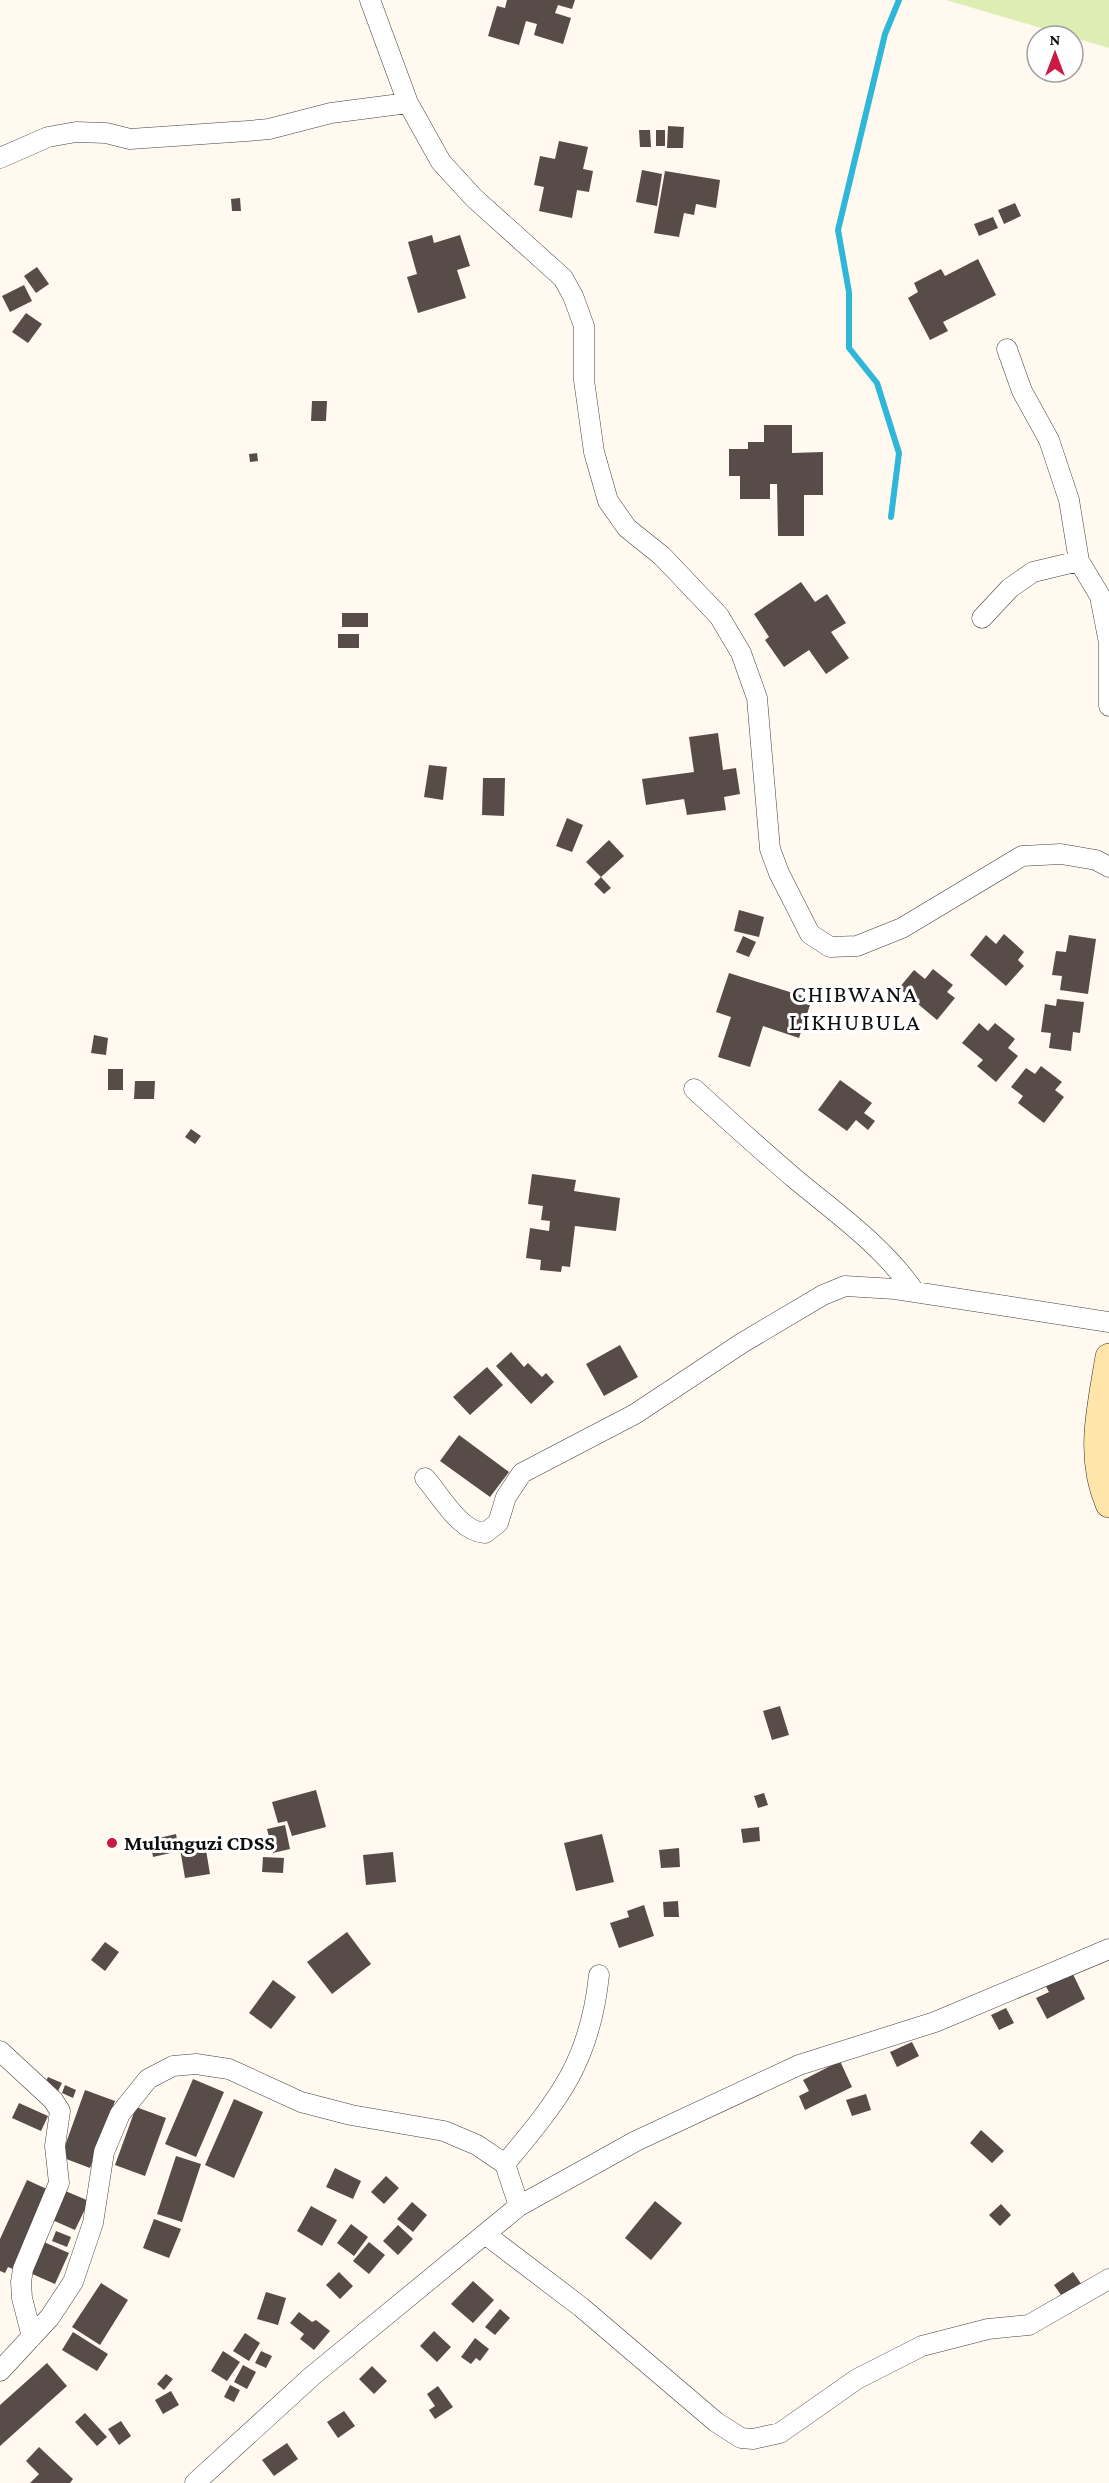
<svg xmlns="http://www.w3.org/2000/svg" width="1109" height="2483" font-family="'Crimson Pro',serif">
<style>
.green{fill:#ddedb4}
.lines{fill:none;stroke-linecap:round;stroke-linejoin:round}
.stream{stroke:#2eb7d9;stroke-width:6}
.building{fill:#584c49}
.street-casing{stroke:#414141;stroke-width:21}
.secondary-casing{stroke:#303030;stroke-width:28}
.street{stroke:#fff;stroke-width:20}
.secondary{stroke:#ffe5aa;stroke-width:27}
.poi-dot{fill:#cb1944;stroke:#fff;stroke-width:2}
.labels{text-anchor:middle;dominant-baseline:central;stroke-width:6;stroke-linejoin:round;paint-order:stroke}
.poi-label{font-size:21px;font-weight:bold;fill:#0e0e0e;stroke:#fff;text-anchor:start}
.quarter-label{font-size:24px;letter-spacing:1.5px;fill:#0e0e0e;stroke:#fff}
</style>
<rect width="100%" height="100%" fill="#fff9ef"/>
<path class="green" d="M946,0H1109V48Z"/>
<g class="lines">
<path class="stream" d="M891,517L899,453L877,383L849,348V292L838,230L885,34L899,0"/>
</g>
<path class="building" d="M507,0H575L572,9L558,5L555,13L571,18L563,44L534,35L537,24L526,21L519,45L488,36L497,6L505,8Z
M668,126L684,127L683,148H667Z
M639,130H650L651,147H640Z
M656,130H665V146H656Z
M559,141L588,147L583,169L593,171L589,192L577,190L572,218L539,211L544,187L534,185L540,156L555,159Z
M642,170L662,174L657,206L636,202Z
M665,171L720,180L716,208L696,204L694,215L684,213L679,237L654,233Z
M240,198L241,211H232L231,199Z
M1015,203L1021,216L1004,224L998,210Z
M993,217L998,228L979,236L974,224Z
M432,235L434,243L460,235L470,266L457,270L466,298L418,313L407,277L417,274L408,242Z
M978,259L996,295L943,322L948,331L930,340L908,298L918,292L914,283L941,269L945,276Z
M37,267L49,284L36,293L24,276Z
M24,285L32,301L10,312L2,296Z
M26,313L42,324L28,343L12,332Z
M312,401H327L326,421H311Z
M764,425H792V453L823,452V495H804V536H778L777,484H770V499H740V476H729V449H748V442H764Z
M257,453L258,461L250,462L249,454Z
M801,582L815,602L827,594L846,623L831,632L849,658L826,674L809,650L784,667L765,640L769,637L754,614Z
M342,613H368V627H342Z
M338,634H359V648H338Z
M718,733L723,770L736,768L740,794L724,797L726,810L687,815L684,799L646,805L642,779L694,772L689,737Z
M429,765L447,767L443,800L424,797Z
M483,778H505L504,816L482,815Z
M567,818L583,825L572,852L556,846Z
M609,840L624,856L601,877L586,862Z
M601,877L611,888L604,894L594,884Z
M739,910L764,917L759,937L734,931Z
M1004,934L1024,952L1018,960L1024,966L1006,986L970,955L986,935L996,944Z
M1069,935L1096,939L1088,994L1060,990L1062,976L1052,975L1056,951L1066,952Z
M743,936L756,942L749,957L736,952Z
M933,969L953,985L947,992L955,998L937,1020L899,988L914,970L925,979Z
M729,973L812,999L799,1038L763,1026L750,1067L718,1057L731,1017L716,1012Z
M1057,999L1084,1002L1080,1033L1073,1032L1071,1051L1049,1048L1051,1033L1041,1032L1045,1004L1056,1006Z
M979,1023L988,1031L995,1023L1015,1039L1008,1048L1018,1056L996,1082L977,1066L983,1060L962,1043Z
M94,1035L108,1038L106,1055L91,1053Z
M1041,1066L1062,1082L1055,1090L1064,1097L1044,1123L1018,1103L1023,1096L1011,1087L1026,1068L1035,1074Z
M108,1069H123V1090H108Z
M840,1080L872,1103L864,1113L875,1121L868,1130L856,1120L847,1131L818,1110Z
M135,1081H155L154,1099H134Z
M191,1129L201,1136L195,1144L185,1137Z
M532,1174L576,1180L574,1191L620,1198L616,1231L575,1226L570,1267L562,1266L561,1272L540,1270L541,1260L526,1258L530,1228L549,1231L550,1221L541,1220L543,1206L528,1204Z
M620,1345L638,1377L604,1396L586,1364Z
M511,1352L524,1367L528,1363L542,1377L546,1373L554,1382L531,1404L496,1366Z
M487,1367L503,1385L470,1415L453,1397Z
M459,1435L509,1472L490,1497L440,1461Z
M780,1706L789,1735L772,1740L763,1711Z
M316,1790L326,1827L292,1836L287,1821L278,1823L272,1802Z
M764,1793L768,1805L758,1808L754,1796Z
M285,1825L290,1849L273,1853L267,1829Z
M759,1827L760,1841L743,1843L741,1829Z
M176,1834L179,1851L153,1857L150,1840Z
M602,1834L614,1882L576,1891L564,1843Z
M205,1844L210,1874L185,1878L180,1849Z
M679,1848L680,1867L661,1868L659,1850Z
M393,1852L396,1882L366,1885L363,1855Z
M263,1857L284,1858L283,1873L262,1872Z
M678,1901L679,1917H664L663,1902Z
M644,1905L654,1936L619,1948L610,1923L629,1917L627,1911Z
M347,1932L371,1964L332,1994L307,1962Z
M105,1942L119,1952L105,1971L91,1960Z
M1070,1968L1085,1999L1047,2019L1036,1998L1049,1992L1043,1981Z
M273,1980L296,1997L271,2029L249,2013Z
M1006,2008L1014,2023L999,2030L991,2015Z
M912,2042L919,2056L897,2067L890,2052Z
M840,2061L852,2087L805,2110L799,2096L809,2091L803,2080Z
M48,2077L62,2083L58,2091L44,2086Z
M193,2079L224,2092L196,2157L165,2144Z
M65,2085L76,2090L73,2098L62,2093Z
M85,2090L115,2101L90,2168L61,2157Z
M866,2094L871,2110L852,2116L846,2100Z
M234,2099L263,2112L234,2178L205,2165Z
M19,2103L48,2116L41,2131L12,2118Z
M136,2107L166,2118L145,2176L115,2165Z
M981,2130L1004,2151L992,2163L970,2143Z
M176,2156L201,2164L182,2222L157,2214Z
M335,2168L361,2181L353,2199L326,2187Z
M386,2176L399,2188L384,2204L371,2192Z
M27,2180L49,2190L13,2269L8,2267L5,2273L0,2271V2239Z
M63,2190L89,2201L75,2230L50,2219Z
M655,2201L682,2223L651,2260L625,2238Z
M412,2202L427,2215L413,2232L397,2219Z
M1001,2204L1011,2215L1000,2226L989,2215Z
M311,2206L337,2220L322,2246L297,2231Z
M154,2219L181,2229L169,2258L143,2248Z
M351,2224L368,2237L354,2256L337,2243Z
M398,2225L413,2239L398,2255L383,2241Z
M56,2231L71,2237L67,2247L52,2241Z
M44,2242L69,2253L55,2284L30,2273Z
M369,2242L385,2255L369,2274L353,2261Z
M339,2272L353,2286L340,2299L326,2285Z
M1073,2272L1082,2285L1063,2298L1054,2285Z
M473,2281L494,2300L473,2323L451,2304Z
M101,2283L128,2300L100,2345L72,2327Z
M266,2292L286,2298L278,2325L257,2319Z
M500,2309L510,2318L495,2335L485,2327Z
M299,2312L312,2322L316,2320L330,2331L314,2350L300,2339L304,2334L290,2323Z
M434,2331L451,2347L437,2362L420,2346Z
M73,2332L108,2354L97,2371L62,2350Z
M245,2333L260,2343L249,2361L233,2351Z
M475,2338L489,2349L480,2361L476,2358L471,2364L461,2357Z
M223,2351L240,2362L227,2381L211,2371Z
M261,2351L272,2356L266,2368L255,2363Z
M47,2363L67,2386L0,2446V2405Z
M243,2365L256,2372L247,2389L234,2382Z
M372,2366L387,2381L374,2394L359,2379Z
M166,2374L173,2379L164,2390L157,2384Z
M230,2385L240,2390L234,2402L224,2397Z
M438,2386L453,2407L435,2419L429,2410L435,2406L427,2394Z
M171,2391L179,2405L163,2414L155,2400Z
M344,2411L355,2426L338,2438L327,2422Z
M85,2413L107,2437L97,2446L75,2422Z
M121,2421L131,2436L119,2445L108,2429Z
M287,2443L298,2459L274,2476L262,2460Z
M39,2447L73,2479L70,2483H30L39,2474L26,2461Z"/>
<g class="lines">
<g class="street-casing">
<path id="street" d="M370,0L408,103L441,162L474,198L563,278L573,296L584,326V380L594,452L608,501L627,528L662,556L719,616L741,653L757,698L770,849L779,873L810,934L830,947L857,946L902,928L1022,856L1061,854L1096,860L1109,867
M0,158L48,137L76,132L106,133L130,139L247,131L269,129L331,113L408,103
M1007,349L1022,391L1049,440L1069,500L1079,561L1100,596L1109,643V706
M982,618L1010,588L1033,572L1079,561
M694,1089C727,1119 760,1149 794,1178C836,1213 882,1245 914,1291
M425,1478C441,1496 460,1532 485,1533L498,1523L506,1497L522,1473L635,1414L742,1343L823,1295L845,1286L895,1289L1109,1322
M0,2051L53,2100L60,2111L55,2146L59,2183L23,2269L21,2282L22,2298L32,2337
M519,2206L505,2164C559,2099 590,2062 599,1975
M485,2234L581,2307L716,2422L741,2438L753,2439L780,2433L857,2379L922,2346L988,2329L1029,2325L1109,2279
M0,2371L50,2317L73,2282L93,2223L104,2152L120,2114L148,2079L173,2066L196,2064L229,2069L301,2102L351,2115L444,2131L477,2145L505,2164
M195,2483L311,2377L519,2206L636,2141L799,2065L935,2022L1109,1949"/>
</g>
<g class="secondary-casing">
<path id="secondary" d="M1109,1357C1101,1407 1088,1455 1109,1504"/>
</g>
<use href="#street" class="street"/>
<use href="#secondary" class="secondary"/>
</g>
<circle class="poi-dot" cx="112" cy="1843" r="6"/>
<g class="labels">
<g class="poi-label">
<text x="124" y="1843">Mulunguzi CDSS</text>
</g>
<g class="quarter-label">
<text x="855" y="993">CHIBWANA<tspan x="855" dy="28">LIKHUBULA</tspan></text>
</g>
</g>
<g transform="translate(1055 54)"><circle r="28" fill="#ffffff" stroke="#9f9f9f" stroke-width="1.5"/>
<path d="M0-4.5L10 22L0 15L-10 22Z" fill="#cb1944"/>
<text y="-9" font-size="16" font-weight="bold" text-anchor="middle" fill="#0e0e0e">N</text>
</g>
</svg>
